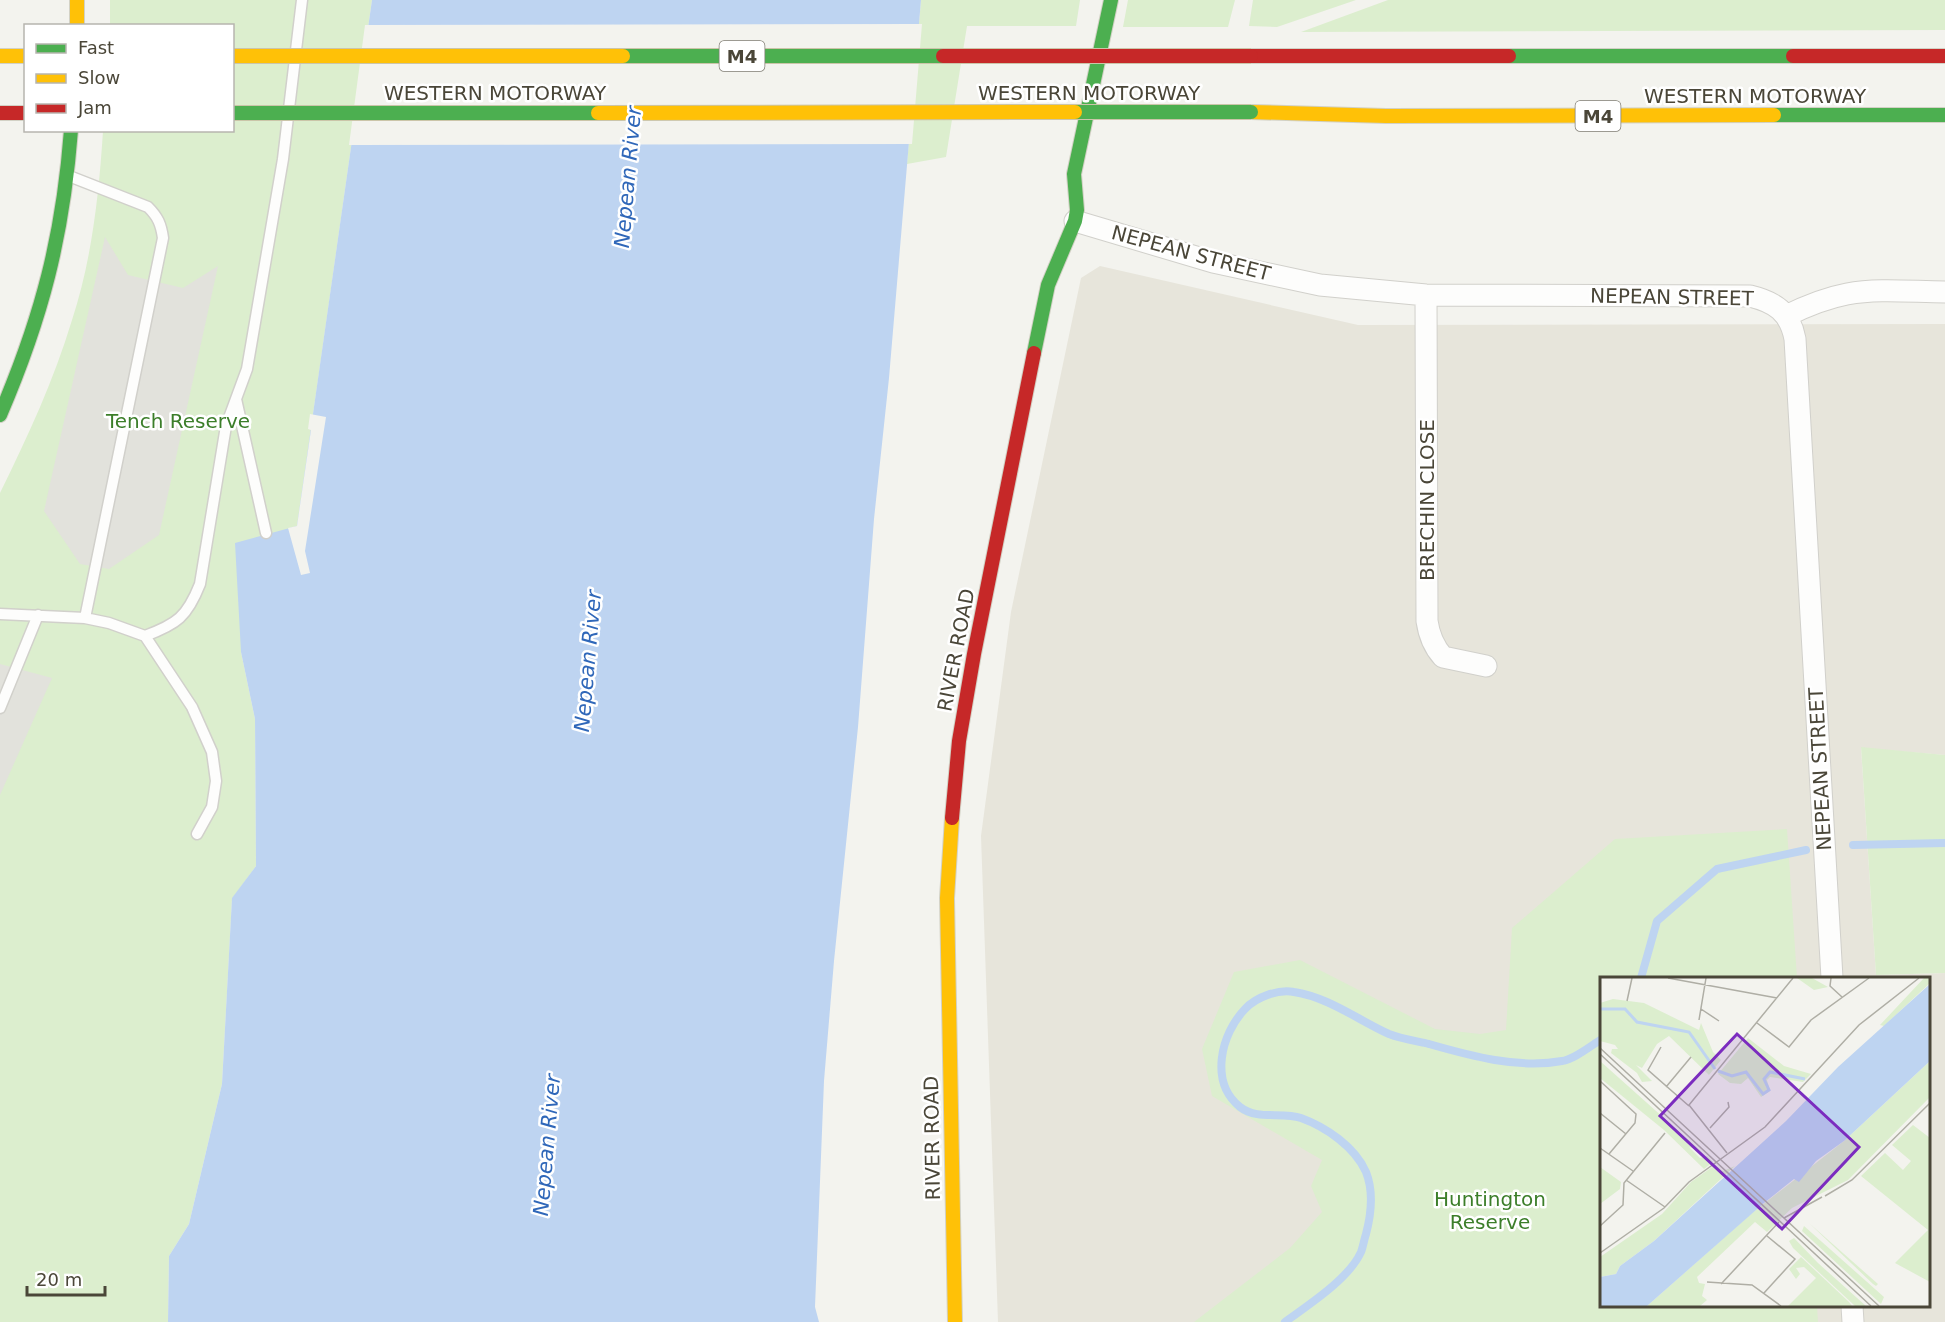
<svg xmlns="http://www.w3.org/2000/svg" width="1945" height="1322" font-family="'DejaVu Sans',sans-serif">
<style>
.residential{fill:#e7e5db;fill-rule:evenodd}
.green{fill:#dceece}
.parking{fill:#e2e2dc}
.water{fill:#bed4f1}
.pier{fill:#f3f3ee}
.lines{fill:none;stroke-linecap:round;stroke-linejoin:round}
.stream{stroke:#bed4f1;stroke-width:8}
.lane-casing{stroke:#d1d0cb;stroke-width:13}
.street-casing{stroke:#d1d0cb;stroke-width:23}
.fast-casing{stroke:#d2d1c5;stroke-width:16}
.slow-casing{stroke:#d2d1c5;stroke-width:16}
.jam-casing{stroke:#d2d1c5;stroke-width:16}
.lane{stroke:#fdfdfc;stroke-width:10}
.street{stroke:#fdfdfc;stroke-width:21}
.fast{stroke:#4caf50;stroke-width:14}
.slow{stroke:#ffc107;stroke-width:14}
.jam{stroke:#c62828;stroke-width:14}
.fast-bridge-casing{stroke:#cbc5a9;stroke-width:16;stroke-linecap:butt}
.slow-bridge-casing{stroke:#cbc5a9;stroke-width:16;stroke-linecap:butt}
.jam-bridge-casing{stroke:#cbc5a9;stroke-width:16;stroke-linecap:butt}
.fast-bridge{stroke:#4caf50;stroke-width:14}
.slow-bridge{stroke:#ffc107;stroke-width:14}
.jam-bridge{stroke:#c62828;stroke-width:14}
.labels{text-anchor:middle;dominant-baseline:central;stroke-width:5;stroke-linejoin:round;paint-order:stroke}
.shield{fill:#fff;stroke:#807e74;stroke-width:1.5}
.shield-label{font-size:18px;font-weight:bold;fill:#4a4638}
.street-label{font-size:20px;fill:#4a4638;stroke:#fff}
.park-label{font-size:20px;fill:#3c7e2a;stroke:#fff}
.water-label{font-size:21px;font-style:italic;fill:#2f67b9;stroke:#fff}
.inset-river{fill:none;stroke:#bed4f1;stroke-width:3}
.inset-road{fill:none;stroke:#afaea5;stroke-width:1.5}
.view{fill:#7b2cbf;fill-opacity:0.15;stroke:#7b2cbf;stroke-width:3}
.inset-edge{fill:none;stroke:#4a4638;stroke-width:3}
</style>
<rect width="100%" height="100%" fill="#f3f3ee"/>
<path class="residential" d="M1100,266L1358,325L1945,324V755L1861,748L1876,975L1945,973V1322H998L981,836L1011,612L1081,278ZM1602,978H1928V1306H1602Z"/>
<path class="green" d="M110,0H372L297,527L241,652L255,719L256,866L232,899L222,1084L189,1224L169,1256L168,1322H0V493C28,436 54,380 72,320C92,259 99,194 103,131L232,130V26L110,25Z
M921,0H1080L1076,26H967L946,157L907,164Z
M1128,0H1235L1228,27H1123Z
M1253,0H1356L1277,27L1249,26Z
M1388,0H1945V30L1301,32Z
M1861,747L1945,755V973L1876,975Z
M1787,829L1797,978H1602V1306H1817L1818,1322H1194L1290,1248L1322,1212L1311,1186L1322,1160L1212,1096L1202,1049L1234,972L1300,960L1435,1029L1480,1034L1506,1030L1512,928L1615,839Z"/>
<path class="parking" d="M105,237L128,275L183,288L218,266L159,535L109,569L80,564L44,511Z
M0,664L52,678L0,795Z"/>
<path class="water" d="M372,0H921L889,378L874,519L858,727L834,961L824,1081L815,1307L819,1322H168L169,1256L189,1224L222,1084L232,898L256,866L255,719L241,652L235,543L297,526Z"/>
<path class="pier" d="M922,24L912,144L349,145L365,25Z
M310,414L326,417L305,551L310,573L301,575L288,528L297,526L311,430L308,429Z"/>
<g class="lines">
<path class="stream" d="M1853,845L1945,843
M1641,978L1657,921L1717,869L1806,850
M1285,1322C1308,1305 1349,1279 1361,1252C1363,1247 1364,1240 1366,1234C1371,1215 1374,1192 1366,1172C1355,1147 1326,1127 1301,1118C1282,1111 1258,1121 1240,1107C1209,1082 1221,1034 1245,1009C1256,997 1278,989 1294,992C1328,997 1358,1020 1389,1034C1402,1039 1416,1041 1429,1044C1471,1056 1518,1069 1562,1061C1575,1059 1590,1046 1602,1039"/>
<g class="lane-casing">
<path id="lane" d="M69,176L148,207C158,217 161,224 163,238L85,618
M236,399L266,533
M0,614L85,618L109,623L145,636L192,707L212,752L216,781L212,807L197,834
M145,636C177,624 187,617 200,584L226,426L247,369L283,159L302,0
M0,708L38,615"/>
</g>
<g class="street-casing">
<path id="street" d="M1075,221L1213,262L1320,285L1426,295L1750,296C1775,302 1790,312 1795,339L1832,978
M1426,295L1427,621C1429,635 1433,646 1443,657L1486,666
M1786,316C1806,306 1826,298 1847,294C1879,288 1913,292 1945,292
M1852,1306L1853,1322"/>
</g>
<g class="fast-casing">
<path id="fast" d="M1509,56H1793
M1774,115H1945
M1034,353L1048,285L1075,221L1077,210L1074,174L1111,0
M0,415C42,317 63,236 71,130"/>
</g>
<g class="slow-casing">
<path id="slow" d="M77,0V26
M0,56H26
M1251,112L1386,116L1774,115
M952,818L947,898L955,1322"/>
</g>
<g class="jam-casing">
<path id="jam" d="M1251,56H1509
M1793,56H1945
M0,113H26
M952,818L959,741L974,654L1034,353"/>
</g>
<use href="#lane" class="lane"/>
<use href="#street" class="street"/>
<use href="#fast" class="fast"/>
<use href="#slow" class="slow"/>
<use href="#jam" class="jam"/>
<g class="fast-bridge-casing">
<path id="fast-bridge" d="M623,56H943
M1075,112H1251
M232,113H598"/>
</g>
<g class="slow-bridge-casing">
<path id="slow-bridge" d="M232,56H623
M598,113L1075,112"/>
</g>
<g class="jam-bridge-casing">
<path id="jam-bridge" d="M943,56H1251"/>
</g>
<use href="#fast-bridge" class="fast-bridge"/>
<use href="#slow-bridge" class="slow-bridge"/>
<use href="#jam-bridge" class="jam-bridge"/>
</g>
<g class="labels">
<g class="shield">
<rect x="719.5" y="41" width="45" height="30" rx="4.5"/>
<rect x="1575.5" y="101" width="45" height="30" rx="4.5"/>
</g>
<g class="shield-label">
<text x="742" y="56">M4</text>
<text x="1598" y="116">M4</text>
</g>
<g class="street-label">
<text x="495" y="93">WESTERN MOTORWAY</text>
<text x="1089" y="93">WESTERN MOTORWAY</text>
<text x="1755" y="96">WESTERN MOTORWAY</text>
<text transform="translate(1191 253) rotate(15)">NEPEAN STREET</text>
<text transform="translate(1672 297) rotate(1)">NEPEAN STREET</text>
<text transform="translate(1427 500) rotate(-90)">BRECHIN CLOSE</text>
<text transform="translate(956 650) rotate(-79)">RIVER ROAD</text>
<text transform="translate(1820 769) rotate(-93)">NEPEAN STREET</text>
<text transform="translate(932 1138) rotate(-91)">RIVER ROAD</text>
</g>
<g class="park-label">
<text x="178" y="421">Tench Reserve</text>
<text x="1490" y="1199">Huntington<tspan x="1490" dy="23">Reserve</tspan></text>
</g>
<g class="water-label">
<text transform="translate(628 177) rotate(-85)">Nepean River</text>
<text transform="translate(588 661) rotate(-85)">Nepean River</text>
<text transform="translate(547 1145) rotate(-85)">Nepean River</text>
</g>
</g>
<g transform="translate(1600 977)">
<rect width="330" height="330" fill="#f3f3ee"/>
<path d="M197,1H212L228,10L214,13ZM324,1H330V6L284,49L280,48ZM13,22L44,26L99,53L101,46L113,75L121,83L109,98L69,59L57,67L42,91L36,88L52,104L42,105L37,96L11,76L12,72H18L15,68L0,64V26ZM148,61L184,89L211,97L203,105L170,100L167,103L170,114L161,120L148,101L141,107L130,106L118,97ZM0,84L102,175L89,170L100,181L107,179L113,185L104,192L64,153L0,101ZM330,84V120L248,203L192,231L167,255L155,245L97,300L99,306L105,307L102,319L107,323L100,329H47L152,236L244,164ZM313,148L330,161V305L295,286L328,253L261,199L285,176L303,193L311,184L292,168ZM115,188L123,194L135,189L54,264L20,289L16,297L0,300V280L62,237L91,205ZM0,190L21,205L20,212L0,227ZM209,246L278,307L276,309L273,307ZM204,249L284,320L281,327L202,254ZM194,261L218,286L266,329H255L193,271L189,264ZM201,280L249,325L252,329H188L216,301L204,290L196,291L200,297L196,302L189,292Z" fill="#dceece"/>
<path d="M330,7V84L244,164L216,184L199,205L194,202L164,226L47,329H0V300L16,297L20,289L54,264L186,144L238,90Z" fill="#bed4f1"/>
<path class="inset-river" d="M0,32H25L37,45L89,55L115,92M118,94L132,99L146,95L163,117L169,113L164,102L170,95L205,102"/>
<path class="inset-road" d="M68,1L177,21M231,1L230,9L242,20M27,24L32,1M101,32L119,44M99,43L106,1M157,46L189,70L211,43L269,1M61,70L48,93L89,129M0,71L279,329M0,77L271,329M0,104L36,137L35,146L9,177M66,110L91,80M0,136L26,157M110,151L129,130L128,125M0,171L33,194M127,176L89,128L193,1M26,203L65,230M225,219L252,203L330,126M184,241L222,220M0,249L23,228L24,206L65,156M0,276L64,231L89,205L165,150L259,48L319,1M107,305L152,308L181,329M121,307L179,245M164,316L195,282L167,259"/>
<path class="view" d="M137,57L259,170L182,252L60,139Z"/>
<rect width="330" height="330" class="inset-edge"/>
</g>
<rect x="24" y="24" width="210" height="108" fill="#ffffff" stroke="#b7b5af" stroke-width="1.5"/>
<rect x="36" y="44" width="30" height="9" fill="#4caf50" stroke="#b7b5af" stroke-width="1.5"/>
<text x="78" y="54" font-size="18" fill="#4a4638">Fast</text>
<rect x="36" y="74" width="30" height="9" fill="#ffc107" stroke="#b7b5af" stroke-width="1.5"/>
<text x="78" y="84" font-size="18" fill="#4a4638">Slow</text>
<rect x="36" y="104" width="30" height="9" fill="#c62828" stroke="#b7b5af" stroke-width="1.5"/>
<text x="78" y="114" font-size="18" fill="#4a4638">Jam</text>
<path d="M27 1286v9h78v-9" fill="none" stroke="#4a4638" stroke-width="3"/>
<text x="36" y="1286" font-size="18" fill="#4a4638" stroke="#ffffff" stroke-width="4.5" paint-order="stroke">20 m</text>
</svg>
